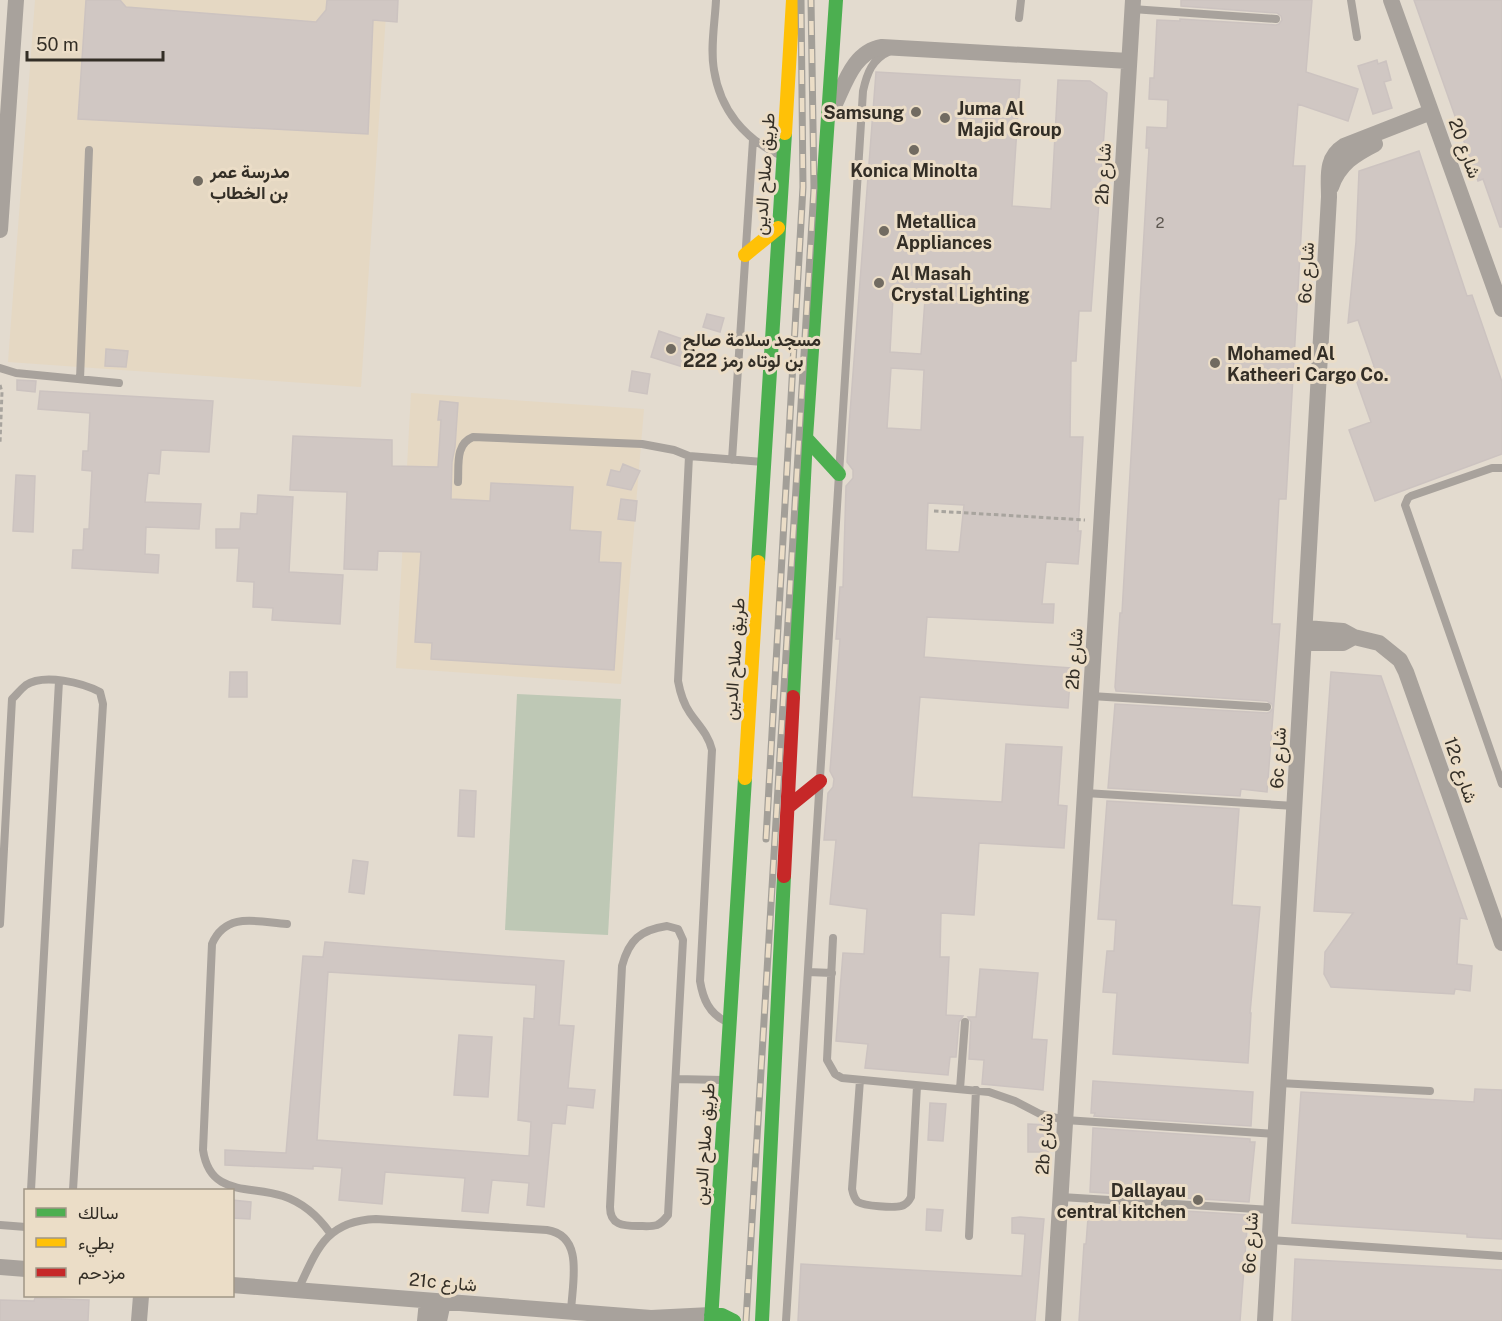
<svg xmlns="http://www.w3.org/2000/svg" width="1502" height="1321" font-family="'Public Sans',Vazirmatn,sans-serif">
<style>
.built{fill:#e5d8c3}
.green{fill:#bec8b5}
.building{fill:#d0c7c3;stroke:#ccc3c0;stroke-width:1.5;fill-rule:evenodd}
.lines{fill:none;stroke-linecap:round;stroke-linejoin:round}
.path{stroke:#a8a49e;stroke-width:3;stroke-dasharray:4.5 3;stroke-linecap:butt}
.lane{stroke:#a8a29c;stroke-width:8}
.street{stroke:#a8a29c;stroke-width:16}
.fast{stroke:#4caf50;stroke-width:14}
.slow{stroke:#ffc107;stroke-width:14}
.jam{stroke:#c62828;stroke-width:14}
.rail-casing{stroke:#a39f98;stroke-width:7}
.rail{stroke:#ebddc7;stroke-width:4.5;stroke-dasharray:14;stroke-linecap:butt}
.poi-dot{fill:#716b61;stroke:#ebddc7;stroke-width:2}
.labels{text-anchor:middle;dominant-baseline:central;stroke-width:6;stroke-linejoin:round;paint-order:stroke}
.number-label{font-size:15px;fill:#5d5750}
.poi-label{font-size:18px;font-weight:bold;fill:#332e26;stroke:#ebddc7;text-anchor:start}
.street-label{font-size:18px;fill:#332e26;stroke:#ebddc7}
</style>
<rect width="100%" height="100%" fill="#e3dbcf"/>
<path class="built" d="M35,0H387L361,387L8,362Z
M411,393L644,409L621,684L396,668Z"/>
<path class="green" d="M517,694L621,699L608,935L505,930Z"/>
<path class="building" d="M86,0H120L126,7L316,22L326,10L327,0H398L397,22L373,20L368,134L78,119Z
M1181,0H1312L1306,72L1358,89L1348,121L1298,104L1293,166H1305L1286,499H1279L1272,624H1280L1267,792L1241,789L1240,796L1108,788L1115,704L1267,713L1270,712L1273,708L1272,704L1267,701L1116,691L1115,687L1120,613H1122L1129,491L1149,148H1146L1147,127L1167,128L1168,100L1149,99L1150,78H1154L1157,20L1180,21V19L1276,25L1279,24L1282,20L1281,16L1277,13L1181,6Z
M1414,0H1502V227H1500L1483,179L1478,181Z
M1377,60L1378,64L1386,61L1391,80L1384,82L1392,108L1373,114L1358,66Z
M876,72L1020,80L1012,206L1051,209L1058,80L1090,81L1107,93L1091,311H1079L1076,361H1071L1070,437H1083L1078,531H1081L1078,564L1046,562L1042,604H1054L1053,623L927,617L924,657L1071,668L1068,708L920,697L912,797L1002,802L1006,744L1062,747L1058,805L1067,806L1064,848L979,843L974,915L941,913L940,957H949L946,1015L963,1016L959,1022L956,1057H950L948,1075L865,1068L868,1044L836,1041L843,953L864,954L867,909L830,904L836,840H824L828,793L833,787L834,779L830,771L840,639H836L840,587H843L846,486L853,478V470L847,462L849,426ZM893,297L925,299L921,354L890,352ZM891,368L924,370L921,430L887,428ZM928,503L964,505L959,552L926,550Z
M1419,151L1467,296L1472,295L1502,382V454L1375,501L1349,430L1371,422L1354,374L1374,366L1358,320L1348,323L1356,242L1359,171Z
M707,314L724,318L720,332L703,327Z
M659,331L691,342L683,367L651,357Z
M106,349L128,351L126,367L105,366Z
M632,371L650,374L647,394L629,391Z
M17,380L36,381L35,392L17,390Z
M40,391L213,401L209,452L161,450L159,474L148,473L145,502L201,504L199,529L146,527L145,554L159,555L158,573L72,568L73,550H83L84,529H89L92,471L82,470L83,451H88L90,413L38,409Z
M440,401L458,403L455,447L452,462L451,499L490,501L491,483L573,487L570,530L601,532L599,562L621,563L614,670L431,659L432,643L415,642L421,552L378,551L377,570L344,569L347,492L290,490L293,436L392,440V466L438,467L441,420H438Z
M623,464L640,471L631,490L607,485L611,470L620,472Z
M16,475L35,476L33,532L13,531Z
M258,495L293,497L289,572L343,575L340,624L272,620L273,608L253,607L254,582L237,581L239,548H216V529H240L241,513L257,514Z
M621,499L637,501L635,521L618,519Z
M230,672H247V697H229Z
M1331,672L1381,676L1467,919L1460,918L1457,964L1472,966L1470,991L1455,989L1454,994L1331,987L1324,974L1325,952L1353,913L1314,911Z
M460,790L476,791L474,837L458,836Z
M1107,801L1239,809L1232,905L1260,907L1250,1013H1251L1248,1063L1113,1054L1117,993L1103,992L1107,951H1114L1116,920L1098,919Z
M353,860L368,862L364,894L349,892Z
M325,942L564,961L559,1025L574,1026L568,1088L595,1090L593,1108L567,1105L565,1124L552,1123L544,1207L527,1205L529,1183L492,1180L488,1213L462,1211L465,1178L385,1172L382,1204L339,1200L342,1168L313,1166V1169L225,1165V1150L286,1153L303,956L323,957ZM328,972L536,985L534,1019L524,1018L518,1120L531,1122L529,1156L317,1140Z
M980,969L1038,973L1032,1039L1047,1040L1043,1090L982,1084L984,1060L969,1059L971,1022L968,1017H976Z
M459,1035L492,1037L488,1097L454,1095Z
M1093,1081L1253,1092L1251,1126L1094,1116L1095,1113H1091Z
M1475,1089L1502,1090V1239L1467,1237V1234L1292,1223L1301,1092L1474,1102Z
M930,1103L946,1104L943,1141L928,1140Z
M1028,1124L1049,1125L1048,1152H1028Z
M1093,1128L1250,1139V1142H1255L1249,1202L1090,1192Z
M232,1200L251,1202L250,1219L232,1218Z
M1089,1205L1248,1215L1240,1321H1079L1084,1244H1086Z
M927,1209L943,1210L941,1231L926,1230Z
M1020,1217L1044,1219L1035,1321H798L801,1264L1022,1276L1025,1234L1012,1233V1218Z
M1295,1259L1502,1270V1321H1292Z
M35,1298L89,1300L88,1321H0V1300L34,1301Z"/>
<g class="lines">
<path class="path" d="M0,385L2,392L0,443
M934,511L1085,520"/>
<path class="lane" d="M716,0C715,22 710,48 714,70C720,109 744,139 780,155
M1351,0L1357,37
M1132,9L1276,19
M1019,18L1021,0
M0,368L16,373L119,383
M80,379L89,150
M689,456L678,681C680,692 683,703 690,713C699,726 708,734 712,750L700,981C703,999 709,1013 725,1021
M732,460L753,140
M1502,468H1492L1411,496L1408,498L1405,505L1502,784
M458,482C459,465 455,444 473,437L642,444L674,450L689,456L763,462
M1091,696L1267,707
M1085,793L1295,806
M0,924L12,699C17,694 21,689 26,685C44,673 83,683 100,692L103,704L73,1190
M287,924C258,922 226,911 212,944L203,1150C210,1197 249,1185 283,1196C304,1203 318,1216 330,1233
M667,926L678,929L683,940L668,1215C665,1219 662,1223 657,1225C651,1227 644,1226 638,1226C623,1226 610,1225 610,1207L622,966C629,940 640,930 667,926Z
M833,938L827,1060L835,1074L842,1078L989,1092L1015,1101L1040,1114L1065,1120L1276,1134
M808,972L832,973
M676,1079L723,1080
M860,1080L852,1189C853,1194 854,1199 858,1202C864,1206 894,1208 901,1206C906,1205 909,1201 911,1197L917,1086
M1279,1083L1430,1091
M960,1089L965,1022
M31,1190L59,681
M1061,1197L1272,1210
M0,1225L26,1227
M969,1236L976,1090
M1270,1240L1502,1256
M298,1290C317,1249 326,1221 376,1219L547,1230C585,1236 572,1283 571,1312
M786,1321L863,91C867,73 872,59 890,51"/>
<path class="street" d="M1391,0L1502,309
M833,108C845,84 853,52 882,47L1129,61
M1331,187C1339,164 1355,154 1375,144
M0,230L16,0
M1306,628L1343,631L1354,637L1379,643L1400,660L1406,672L1502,943
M1305,643H1343L1354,637
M0,1267L26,1269
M232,1285L651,1318L711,1315
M139,1321L141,1296
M425,1321L427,1301
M439,1321L443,1302
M1053,1321L1133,0
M1265,1321L1329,197C1329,177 1325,158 1344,146L1431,112"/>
<path class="fast" d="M806,438L839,474
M758,562L785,133
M793,697L806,438L836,0
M711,1315H722L734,1321
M711,1321L745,778
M762,1321L784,876"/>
<path class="slow" d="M785,133L793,0
M745,255L778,228
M745,778L758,562"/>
<path class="jam" d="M788,807L820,781
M784,876L793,697"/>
<g class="rail-casing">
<path id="rail" d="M766,839L803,187L801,0
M746,1321L814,188L811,0"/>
</g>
<use href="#rail" class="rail"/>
</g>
<g class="poi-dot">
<circle cx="916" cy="112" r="6"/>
<circle cx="945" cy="118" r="6"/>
<circle cx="914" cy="150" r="6"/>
<circle cx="198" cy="181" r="6"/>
<circle cx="884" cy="231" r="6"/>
<circle cx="879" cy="283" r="6"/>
<circle cx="671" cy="349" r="6"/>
<circle cx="1215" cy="363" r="6"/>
<circle cx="1198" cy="1200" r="6"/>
</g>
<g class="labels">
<g class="number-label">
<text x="1160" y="222">2</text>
</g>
<g class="poi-label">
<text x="957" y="108">Juma Al<tspan x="957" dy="21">Majid Group</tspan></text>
<text x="904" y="112" text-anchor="end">Samsung</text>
<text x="914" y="170" text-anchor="middle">Konica Minolta</text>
<text x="210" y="171">مدرسة عمر<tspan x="210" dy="21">بن الخطاب</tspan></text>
<text x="896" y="221">Metallica<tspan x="896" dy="21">Appliances</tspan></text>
<text x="891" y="273">Al Masah<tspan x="891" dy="21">Crystal Lighting</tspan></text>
<text x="683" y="339">مسجد سلامة صالح<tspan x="683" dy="21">بن لوتاه رمز 222</tspan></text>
<text x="1227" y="353">Mohamed Al<tspan x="1227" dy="21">Katheeri Cargo Co.</tspan></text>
<text x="1186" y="1190" text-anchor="end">Dallayau<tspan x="1186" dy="21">central kitchen</tspan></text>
</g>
<g class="street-label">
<text transform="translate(1465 148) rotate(70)">شارع 20</text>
<text transform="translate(764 174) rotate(-86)">طريق صلاح الدين</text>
<text transform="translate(1103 174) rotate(-87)">2b شارع</text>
<text transform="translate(1306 273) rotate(-87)">6c شارع</text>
<text transform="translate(734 659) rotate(-86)">طريق صلاح الدين</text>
<text transform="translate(1074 659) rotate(-86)">2b شارع</text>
<text transform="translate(1278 758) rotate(-87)">6c شارع</text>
<text transform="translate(1461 770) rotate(71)">12c شارع</text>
<text transform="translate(704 1144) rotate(-86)">طريق صلاح الدين</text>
<text transform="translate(1044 1144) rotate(-86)">2b شارع</text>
<text transform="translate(1250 1243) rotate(-87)">6c شارع</text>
<text transform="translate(443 1282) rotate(5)">21c شارع</text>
</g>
</g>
<rect x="24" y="1189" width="210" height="108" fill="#ebddc7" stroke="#a19787" stroke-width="1.5"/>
<rect x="36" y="1208" width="30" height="9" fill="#4caf50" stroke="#a19787" stroke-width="1.5"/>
<text x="78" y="1219" font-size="18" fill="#332e26">سالك</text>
<rect x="36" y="1238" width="30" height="9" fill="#ffc107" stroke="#a19787" stroke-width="1.5"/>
<text x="78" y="1249" font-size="18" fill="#332e26">بطيء</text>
<rect x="36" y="1268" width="30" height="9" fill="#c62828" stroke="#a19787" stroke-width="1.5"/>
<text x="78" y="1279" font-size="18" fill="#332e26">مزدحم</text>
<path d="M27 51v9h136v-9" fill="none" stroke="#332e26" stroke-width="3"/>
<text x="36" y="51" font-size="18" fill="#332e26" stroke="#ebddc7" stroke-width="4.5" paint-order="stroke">50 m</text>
</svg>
